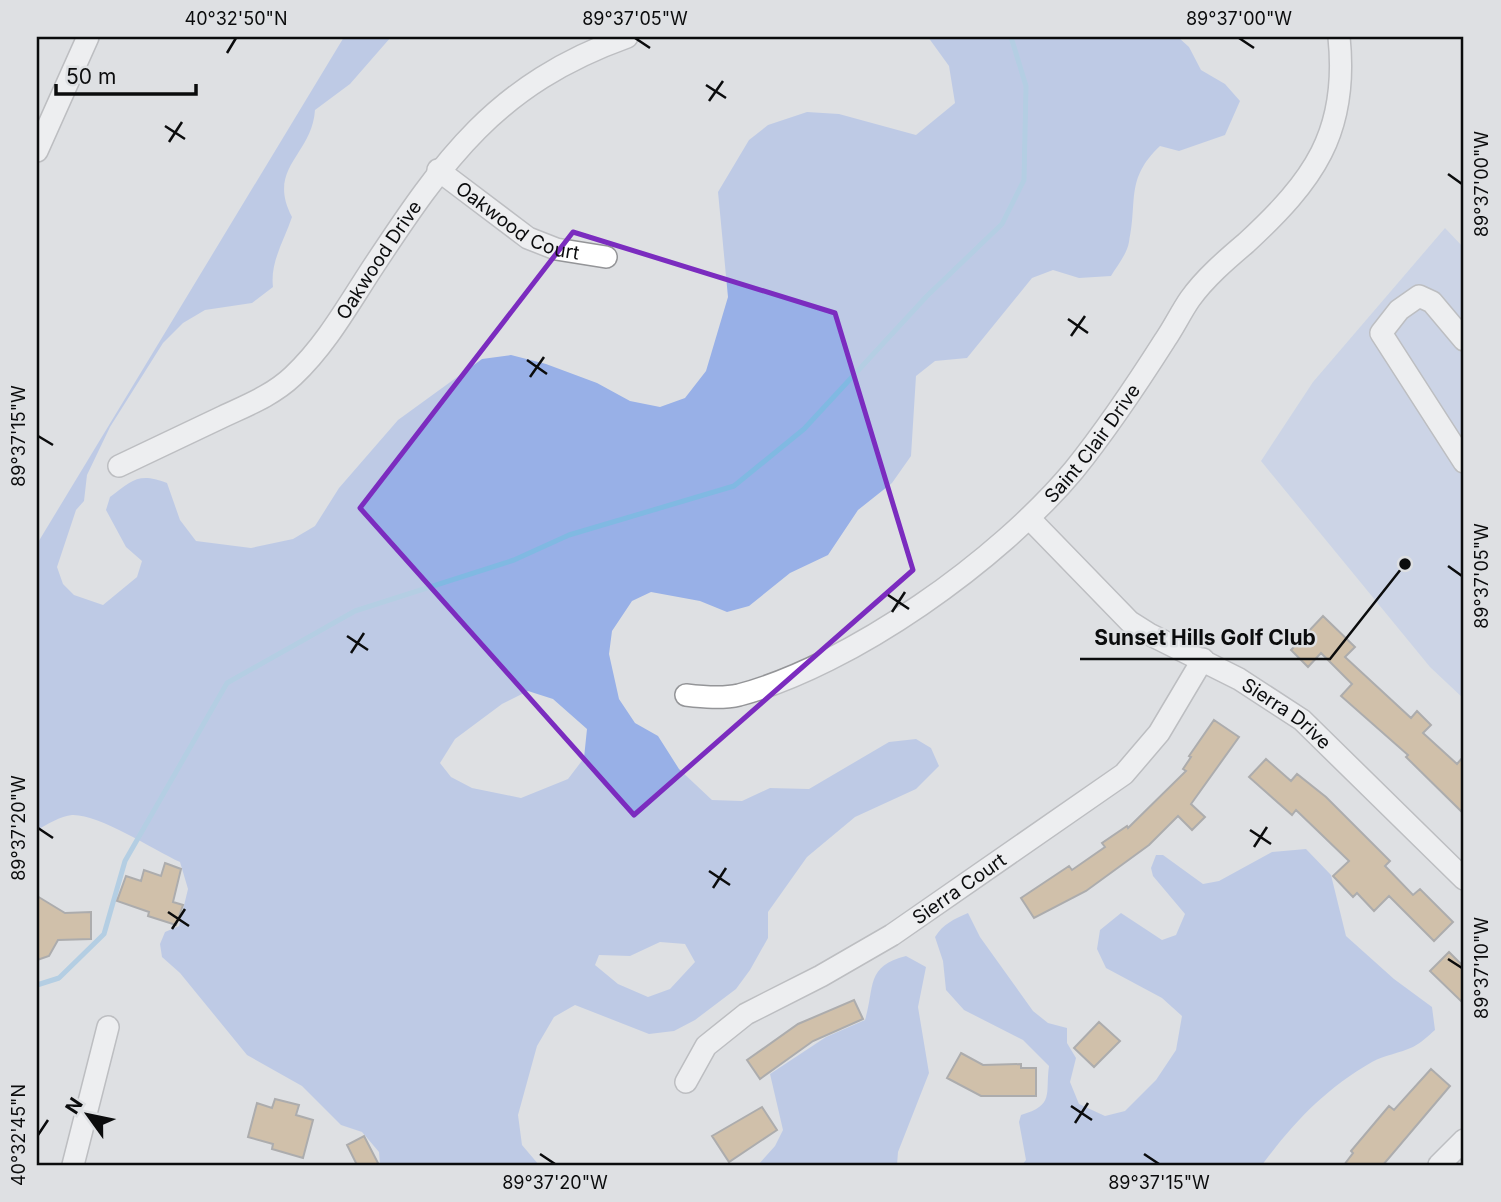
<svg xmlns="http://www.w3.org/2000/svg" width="1501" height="1202" font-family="Inter,sans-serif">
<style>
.green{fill:#b6c6e8}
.forest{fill:#98b0e7;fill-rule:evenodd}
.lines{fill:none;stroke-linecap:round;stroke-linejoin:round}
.stream{stroke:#80b9e2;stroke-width:5}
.building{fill:#bf9964;stroke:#706e6b;stroke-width:2}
.minor-casing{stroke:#949598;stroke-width:24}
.minor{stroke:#fff;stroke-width:21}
.marked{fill:none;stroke:#7b2cbf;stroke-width:5;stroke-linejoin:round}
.ticks{fill:none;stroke:#0b0c0d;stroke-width:2.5}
.labels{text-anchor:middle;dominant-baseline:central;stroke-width:5;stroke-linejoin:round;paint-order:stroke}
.street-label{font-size:19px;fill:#0b0c0d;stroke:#dee0e3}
.leader{fill:none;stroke:#0b0c0d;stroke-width:2.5}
.callout-dot{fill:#0b0c0d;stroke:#dee0e3;stroke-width:2.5}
.callout-label{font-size:21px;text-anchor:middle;font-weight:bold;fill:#0b0c0d;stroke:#dee0e3;stroke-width:5;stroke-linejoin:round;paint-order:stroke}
.neatline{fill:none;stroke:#0b0c0d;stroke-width:2.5}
.ticks-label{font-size:18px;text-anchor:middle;fill:#0b0c0d}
</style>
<rect width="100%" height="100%" fill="#dee0e3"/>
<path class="green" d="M1445,228L1464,248V699L1430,667L1261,461L1313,382Z"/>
<path class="forest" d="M344,37H391L350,84L315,110C312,156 266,167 292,217C284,241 270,262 273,287L252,303L205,310L183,323L163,343L110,427L87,475L84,501L76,510L57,567L63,584L74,595L103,605L137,577L142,561L126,547L106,510L110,497C132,480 139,472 167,483L180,520L196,541L251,548L293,539L315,526L339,488L398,420L482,359L511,355L546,364L597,383L630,401L660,407L685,398L706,371L728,297L718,192L749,140L768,125L807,112L839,114L916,135L955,103L949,66L928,37H1178L1189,47L1201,70L1225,84L1240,101L1225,135L1179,151L1160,146C1125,179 1138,201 1129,242C1127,254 1117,266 1111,276L1079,278L1053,270L1032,278L967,358L935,361L916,376L911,456L892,483L858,510L828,555L790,573L749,606L727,612L700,601L651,592L632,601L612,631L609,654L619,699L635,723L658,736L679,769L712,800L742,801L770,788L809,789L889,742L916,739L931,748L939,766L916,789L855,817L807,857L768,912V938L750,970L736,989L695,1020L674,1031L649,1034L575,1005L554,1017L537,1046L518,1115L522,1145L539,1165H380L379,1152L362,1132L341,1125L302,1086L247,1055L180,973L162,957L160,944L165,932L179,926L188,889L180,862C152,849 99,814 72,815C61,816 46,825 37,830V544ZM528,691L553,699L587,729L584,758L568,779L521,798L472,788L451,777L440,763L455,739L502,704ZM660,942L685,944L695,962L670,989L648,997L618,984L595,965L599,955L630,956Z
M1306,849L1331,875L1346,936L1394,979L1432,1007L1435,1030C1428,1036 1421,1043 1413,1047C1400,1053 1385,1055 1372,1062C1325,1089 1294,1122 1262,1165H1022L1026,1160L1019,1122L1021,1115C1055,1105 1045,1094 1049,1066L1023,1040L964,1010L946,990L943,961L935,937C943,924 954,919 968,913L980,937L1033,1011L1048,1023L1067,1028V1043L1076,1058L1070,1082L1079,1104L1105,1116L1125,1111L1156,1080L1176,1050L1182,1016L1162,998L1106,968L1097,949L1100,930L1121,913L1162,940L1176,935L1185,914L1153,876L1151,868L1156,855H1163L1203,884L1219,881L1272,852Z
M906,956L926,967L918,1007L929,1073L898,1152L897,1165H758L775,1146L783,1130L770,1074L826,1037L865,1020C875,988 865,966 906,956Z"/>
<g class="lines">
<path class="stream" d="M37,985L59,978L104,934L125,861L227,683L355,611L514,560L569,535L734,486L804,429L927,296L1002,224L1024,180L1026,86L1011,37"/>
</g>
<path class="building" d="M1323,616L1355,647L1345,657L1411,718L1417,711L1431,725L1423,733L1457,764L1464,756V814L1406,757L1408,755L1341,696L1352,684L1321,653L1308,667L1291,650Z
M1214,720L1239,737L1191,804L1205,817L1192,830L1178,816L1149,845L1086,891L1034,918L1021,898L1069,866L1072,870L1105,847L1102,843L1127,826L1128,828L1186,771L1183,769L1191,757L1189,756Z
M1266,759L1291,781L1297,774L1326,797L1390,861L1385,866L1413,895L1420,889L1453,922L1434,941L1389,896L1374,911L1357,893L1353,897L1333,876L1349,861L1296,810L1292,815L1249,777Z
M165,863L181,869L173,902L183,905L176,925L148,916L149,912L117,901L126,876L141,881L144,870L161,876Z
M37,896L65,913L91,912V939L58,940L49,956L37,960Z
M1449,952L1464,967V1004L1430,971Z
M854,1000L863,1019L813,1041L760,1079L747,1060L798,1024Z
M1099,1022L1120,1041L1094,1067L1074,1048Z
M961,1053L983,1065L1021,1064V1068H1036V1096H981L947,1078Z
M1431,1069L1450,1086L1383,1165H1344L1353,1153L1351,1151L1389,1106L1394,1110Z
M275,1099L299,1105L296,1115L313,1120L303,1158L272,1149L273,1144L248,1137L257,1103L272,1108Z
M762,1107L777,1130L729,1162L712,1136Z
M364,1136L379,1165H357L347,1145Z"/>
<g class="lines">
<g class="minor-casing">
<g id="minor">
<path d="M37,151L88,37"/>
<path id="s1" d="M438,170L528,238L556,249L606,257"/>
<path d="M1464,340L1432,302L1419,296L1399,310L1381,333L1464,462"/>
<path id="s2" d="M119,466C153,450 186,434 220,418C245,406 272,396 293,376C325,346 347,307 371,270C444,159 496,84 627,37"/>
<path id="s3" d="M1029,518L1130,622L1149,634L1239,679L1302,720L1464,879"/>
<path id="s4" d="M686,695C703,697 722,699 739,695C852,665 999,560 1074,470C1107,429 1137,384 1165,340C1174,327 1181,312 1190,299C1205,278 1226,260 1246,243C1313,181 1349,133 1339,37"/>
<path id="s5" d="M686,1082L706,1046L746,1014L821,976L892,935L1124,774L1159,733L1203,659"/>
<path d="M73,1165L108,1027"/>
<path d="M1439,1165L1464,1140"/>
</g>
</g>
<use href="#minor" class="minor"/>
</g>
<path d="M0 0H1501V1202H0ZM573,232L835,313L913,570L634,815L360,508Z" fill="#dee0e3" fill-opacity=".55" fill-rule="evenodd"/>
<path class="marked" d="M573,232L835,313L913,570L634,815L360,508Z"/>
<path class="ticks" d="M635,38L650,48M1239,38L1254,48M227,53L236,38M706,85L726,98M709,101L723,81M165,126L185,139M169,142L182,122M1448,174L1462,184M1068,319L1088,333M1071,336L1085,316M527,360L547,374M530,377L544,357M38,436L53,445M1448,566L1462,576M888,595L909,609M892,612L905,592M347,636L368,650M351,653L364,633M38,828L53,838M1250,830L1271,844M1254,847L1267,827M709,871L730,885M713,888L726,868M168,912L189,926M172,929L185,909M1448,959L1462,968M1071,1106L1092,1120M1075,1123L1088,1103M38,1135L48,1120M540,1154L555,1164M1144,1154L1159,1164"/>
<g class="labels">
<g class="street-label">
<text stroke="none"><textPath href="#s1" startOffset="96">Oakwood Court</textPath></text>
<text stroke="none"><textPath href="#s2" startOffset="341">Oakwood Drive</textPath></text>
<text stroke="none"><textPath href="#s4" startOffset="494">Saint Clair Drive</textPath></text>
<text stroke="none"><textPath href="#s3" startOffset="327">Sierra Drive</textPath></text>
<text stroke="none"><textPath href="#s5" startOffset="340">Sierra Court</textPath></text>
</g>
</g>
<path class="leader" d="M1405 564L1330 659H1080"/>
<circle class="callout-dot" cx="1405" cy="564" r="7"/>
<g class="callout-label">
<text x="1205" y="645">Sunset Hills Golf Club</text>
</g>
<rect width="1501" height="1202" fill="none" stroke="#dee0e3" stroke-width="77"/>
<g transform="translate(88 1115) rotate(303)" stroke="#dee0e3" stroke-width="5" paint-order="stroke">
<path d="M0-5L12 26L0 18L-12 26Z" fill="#0b0c0d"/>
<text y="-10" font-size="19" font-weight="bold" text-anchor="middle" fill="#0b0c0d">N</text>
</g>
<path d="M56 84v10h140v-10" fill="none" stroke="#0b0c0d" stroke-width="3.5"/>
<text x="66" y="84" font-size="21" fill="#0b0c0d" stroke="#dee0e3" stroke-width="5" paint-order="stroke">50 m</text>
<rect x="38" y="38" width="1424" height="1126" class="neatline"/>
<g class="ticks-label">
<text x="236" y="25">40°32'50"N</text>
<text x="635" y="25">89°37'05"W</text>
<text x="1239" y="25">89°37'00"W</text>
<text transform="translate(1482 184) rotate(-90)" y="6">89°37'00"W</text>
<text transform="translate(19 436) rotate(-90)" y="6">89°37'15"W</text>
<text transform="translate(1482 576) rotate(-90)" y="6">89°37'05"W</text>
<text transform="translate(19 828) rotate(-90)" y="6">89°37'20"W</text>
<text transform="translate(1482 968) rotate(-90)" y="6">89°37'10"W</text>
<text transform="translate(19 1135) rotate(-90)" y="6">40°32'45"N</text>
<text x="555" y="1189">89°37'20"W</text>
<text x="1159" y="1189">89°37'15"W</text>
</g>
</svg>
